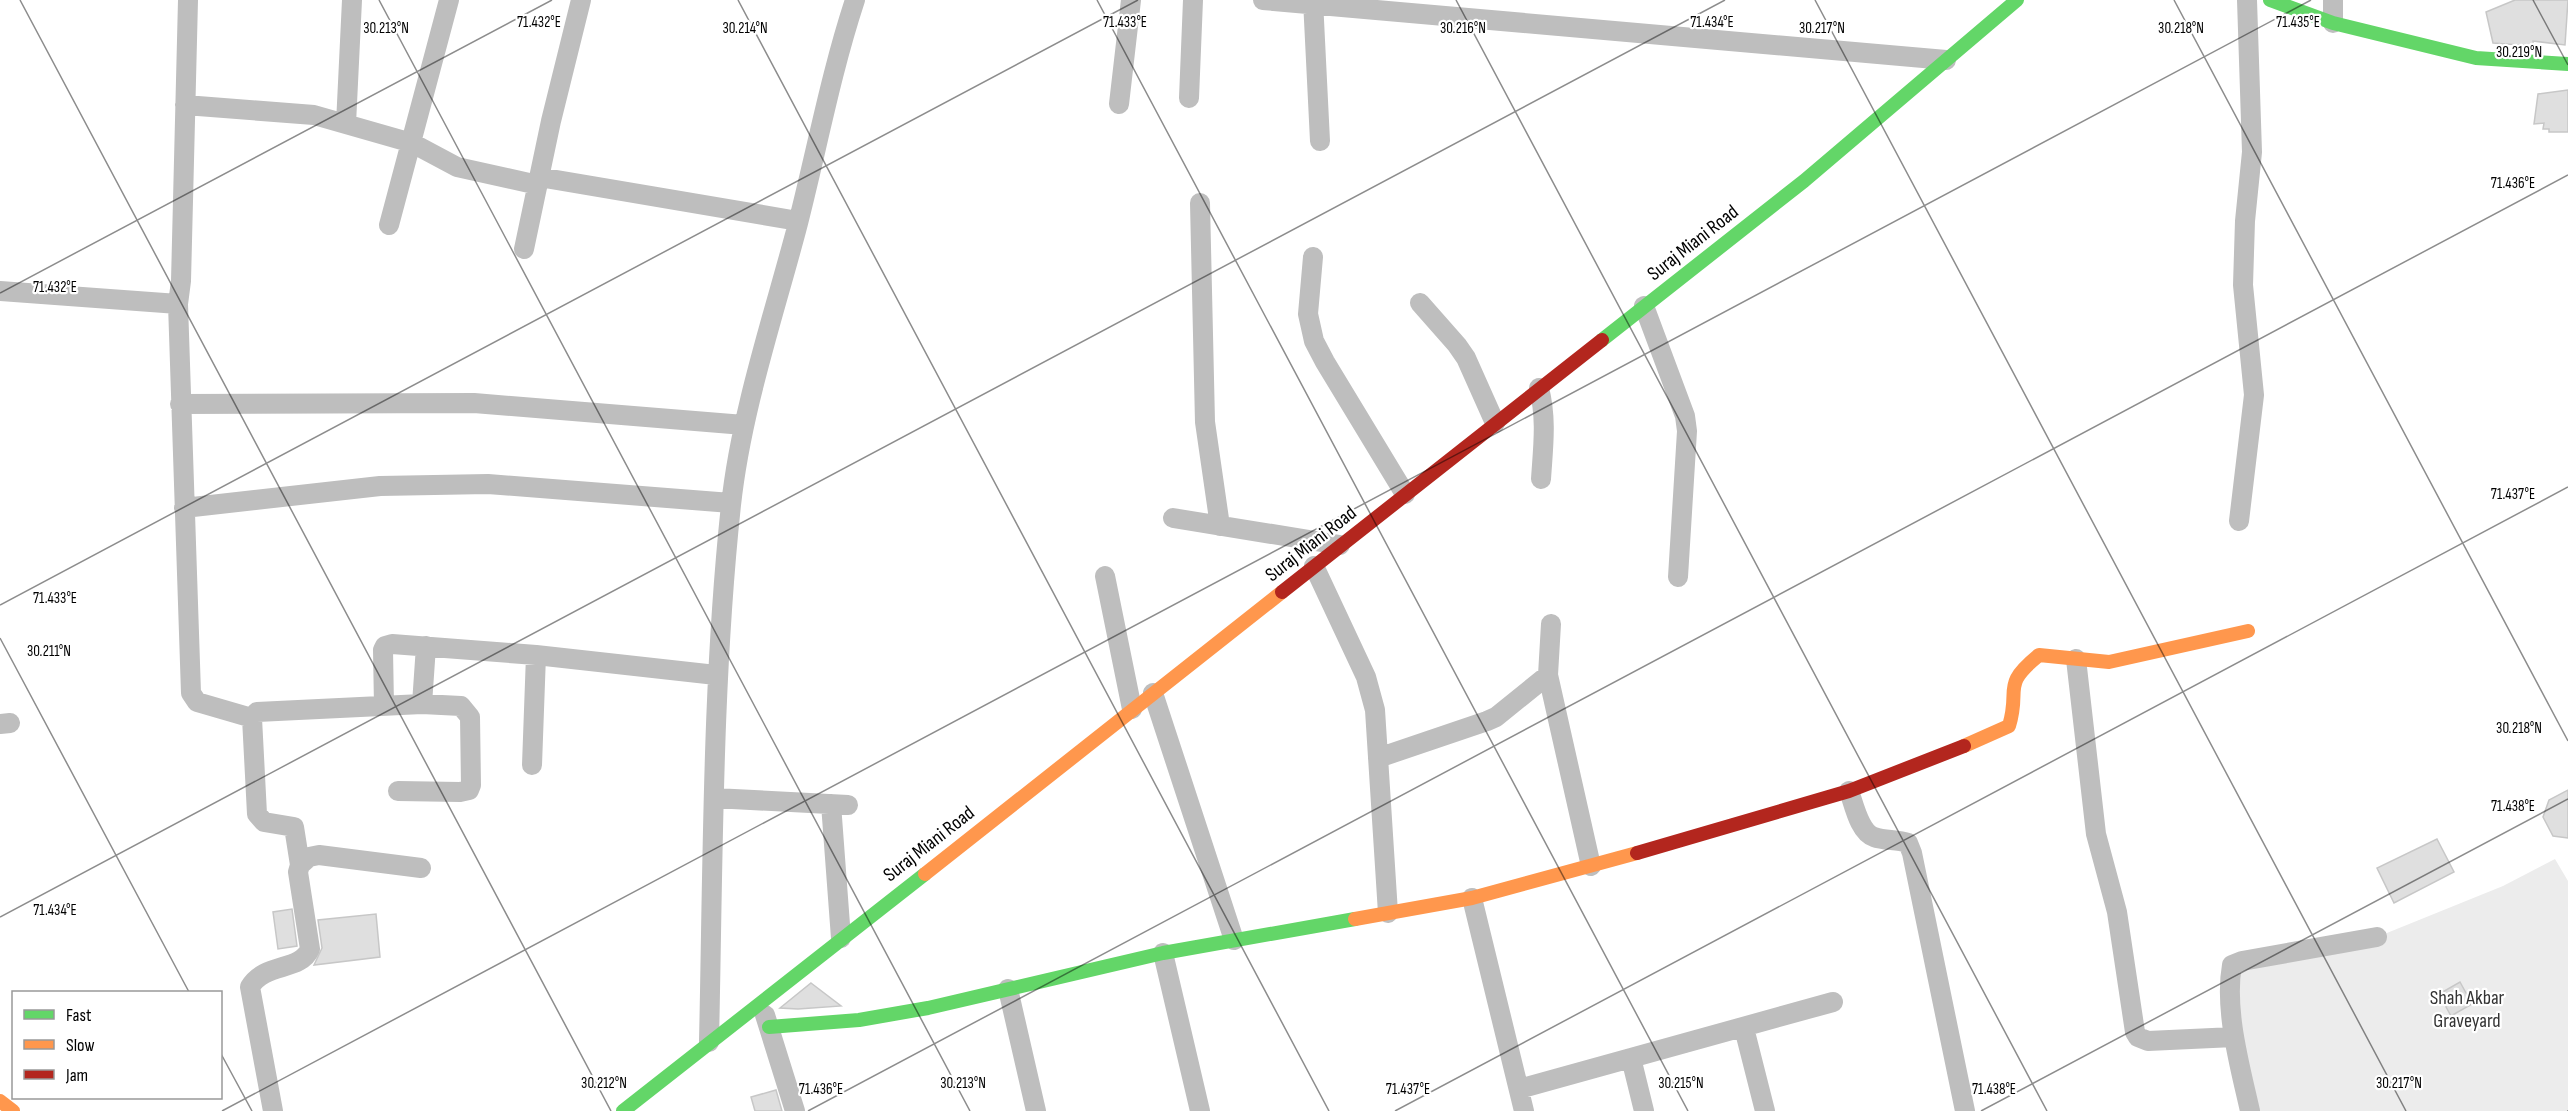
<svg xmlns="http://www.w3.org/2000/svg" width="2568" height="1111" font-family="'Sofia Sans Condensed',sans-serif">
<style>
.green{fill:#ececec}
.building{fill:#dfdfdf;stroke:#c7c7c7;stroke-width:1.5}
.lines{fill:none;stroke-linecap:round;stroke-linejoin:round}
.street{stroke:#bebebe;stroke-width:20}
.fast{stroke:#63d668;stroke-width:14}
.slow{stroke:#ff974d;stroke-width:14}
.jam{stroke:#b3261e;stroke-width:14}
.ticks{fill:none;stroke:#000;stroke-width:1.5;stroke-opacity:0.45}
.labels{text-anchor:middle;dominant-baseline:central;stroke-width:4.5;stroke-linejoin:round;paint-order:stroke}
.street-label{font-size:20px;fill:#000;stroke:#fff}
.park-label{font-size:20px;fill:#333;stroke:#fff}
.ticks-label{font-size:15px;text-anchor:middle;fill:#000;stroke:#fff;stroke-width:4.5;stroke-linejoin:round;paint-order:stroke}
</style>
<rect width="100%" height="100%" fill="#fff"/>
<path class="green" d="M2555,859L2568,881V1111H2250L2232,965L2377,937L2503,886Z"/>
<path class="building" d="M2515,0H2568L2565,45L2533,41V46L2493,43L2486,12Z
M2568,90V132H2549V129H2543L2544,123L2534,124L2538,94Z
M2568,790V838L2553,836L2543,817L2549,800Z
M2437,839L2454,872L2394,903L2377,868Z
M292,909L297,946L278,949L273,912Z
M376,914L380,957L314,965L322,948L318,920Z
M2460,982L2472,1004L2451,1016L2439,994Z
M811,983L841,1006L798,1009L780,1008Z
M776,1090L782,1111H755L751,1097Z"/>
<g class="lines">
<path class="street" d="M188,0L181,281L178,304L191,693L197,702L252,718
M1263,0L1946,60
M1313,0L1320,141
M2333,0V23
M1189,98L1193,0
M1119,104L1131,0
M185,105L314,115L412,143L457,167L538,185
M346,124L352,0
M539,177L798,221
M1200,203L1205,422L1220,526
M389,225L449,0
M524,249L551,121L581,0
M1313,257L1308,314L1314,341L1325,362L1405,494
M0,291L178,304
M1420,303L1457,345L1466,358L1495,423
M1644,306L1685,416L1687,431L1678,577
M1539,388C1547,419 1543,448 1541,479
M180,404L474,403L744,425
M184,508L380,486L488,484L731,503
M1173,518L1340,545
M2239,521L2254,395L2243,285L2245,221L2252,152L2247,0
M1314,566L1366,677L1375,710L1388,913
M1105,576L1132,709
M1551,624L1548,675L1591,866
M2076,659L2096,834L2117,912L2135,1032L2138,1037L2148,1041L2234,1037
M1153,693L1234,940
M422,704L426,646
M384,706L383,650L385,646L392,644L536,655L716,675
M0,724L10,723
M1378,758L1487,721L1496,717L1548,675
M532,765L536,655
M1849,791C1854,804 1859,832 1874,837C1885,841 1897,839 1908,843L1912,853L1965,1111
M714,798L848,805
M831,804L841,938
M300,865L294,827L264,822L257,814L252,718L257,712L422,704L461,706L470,717L471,785L469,790L460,792L398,791
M1472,898L1524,1111
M1163,953L1200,1111
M1008,989L1036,1111
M765,1015L795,1111
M1744,1028L1765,1111
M709,1042C713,863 712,683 731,505C741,413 772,321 796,231C816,154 830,76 855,0
M1631,1058L1644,1111
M1519,1089L1833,1002
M273,1111L250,987C265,962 300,972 310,949L298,872L300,865L309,857L319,855L421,868
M2250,1111C2240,1066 2224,1010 2232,965L2242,961L2377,937"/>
<path class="fast" d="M2270,0L2333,23L2476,58L2568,64
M1602,340L1804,181L2017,0
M769,1027L859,1020L928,1008L1163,953L1355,919
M623,1111L925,874"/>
<path class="slow" d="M1964,746L2009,726C2021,687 2000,687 2039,655L2109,662L2248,631
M925,874L1282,592
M1355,919L1472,898L1637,853
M0,1101L13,1111"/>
<path class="jam" d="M1282,592L1602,340
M1637,853L1849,791L1964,746"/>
</g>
<path class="ticks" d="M20,0L611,1111M379,0L970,1111M738,0L1329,1111M1097,0L1688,1111M1456,0L2047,1111M1815,0L2406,1111M2174,0L2568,741M2533,0L2568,65M0,293L552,0M0,605L1138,0M0,638L189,992M0,917L1725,0M220,1052L252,1111M222,1111L2311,0M808,1111L2568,175M1395,1111L2568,487M1981,1111L2568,799M2567,1111H2568"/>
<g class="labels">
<g class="street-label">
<text transform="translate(1693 243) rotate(-38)">Suraj Miani Road</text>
<text transform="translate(1311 544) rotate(-38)">Suraj Miani Road</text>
<text transform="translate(929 844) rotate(-38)">Suraj Miani Road</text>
</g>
<g class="park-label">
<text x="2467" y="998">Shah Akbar<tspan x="2467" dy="23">Graveyard</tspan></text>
</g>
</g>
<g class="ticks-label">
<text x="539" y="27">71.432°E</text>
<text x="1125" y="27">71.433°E</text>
<text x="1712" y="27">71.434°E</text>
<text x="2298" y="27">71.435°E</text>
<text x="386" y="33">30.213°N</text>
<text x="745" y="33">30.214°N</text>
<text x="1463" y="33">30.216°N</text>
<text x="1822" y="33">30.217°N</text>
<text x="2181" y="33">30.218°N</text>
<text x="2519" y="57">30.219°N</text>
<text x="2513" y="188">71.436°E</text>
<text x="55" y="292">71.432°E</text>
<text x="2513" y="499">71.437°E</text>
<text x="55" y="603">71.433°E</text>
<text x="49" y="656">30.211°N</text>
<text x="2519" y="733">30.218°N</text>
<text x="2513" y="811">71.438°E</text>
<text x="55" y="915">71.434°E</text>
<text x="604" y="1088">30.212°N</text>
<text x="963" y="1088">30.213°N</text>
<text x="1681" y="1088">30.215°N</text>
<text x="2399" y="1088">30.217°N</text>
<text x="821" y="1094">71.436°E</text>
<text x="1408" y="1094">71.437°E</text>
<text x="1994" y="1094">71.438°E</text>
</g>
<rect x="12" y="991" width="210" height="108" fill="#ffffff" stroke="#999999" stroke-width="1.5"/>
<rect x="24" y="1010" width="30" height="9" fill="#63d668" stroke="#999999" stroke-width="1.5"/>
<text x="66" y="1021" font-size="18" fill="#000000">Fast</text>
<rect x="24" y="1040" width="30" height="9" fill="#ff974d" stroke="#999999" stroke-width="1.5"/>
<text x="66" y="1051" font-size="18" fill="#000000">Slow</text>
<rect x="24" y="1070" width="30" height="9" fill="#b3261e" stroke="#999999" stroke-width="1.5"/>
<text x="66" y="1081" font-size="18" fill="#000000">Jam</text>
</svg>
